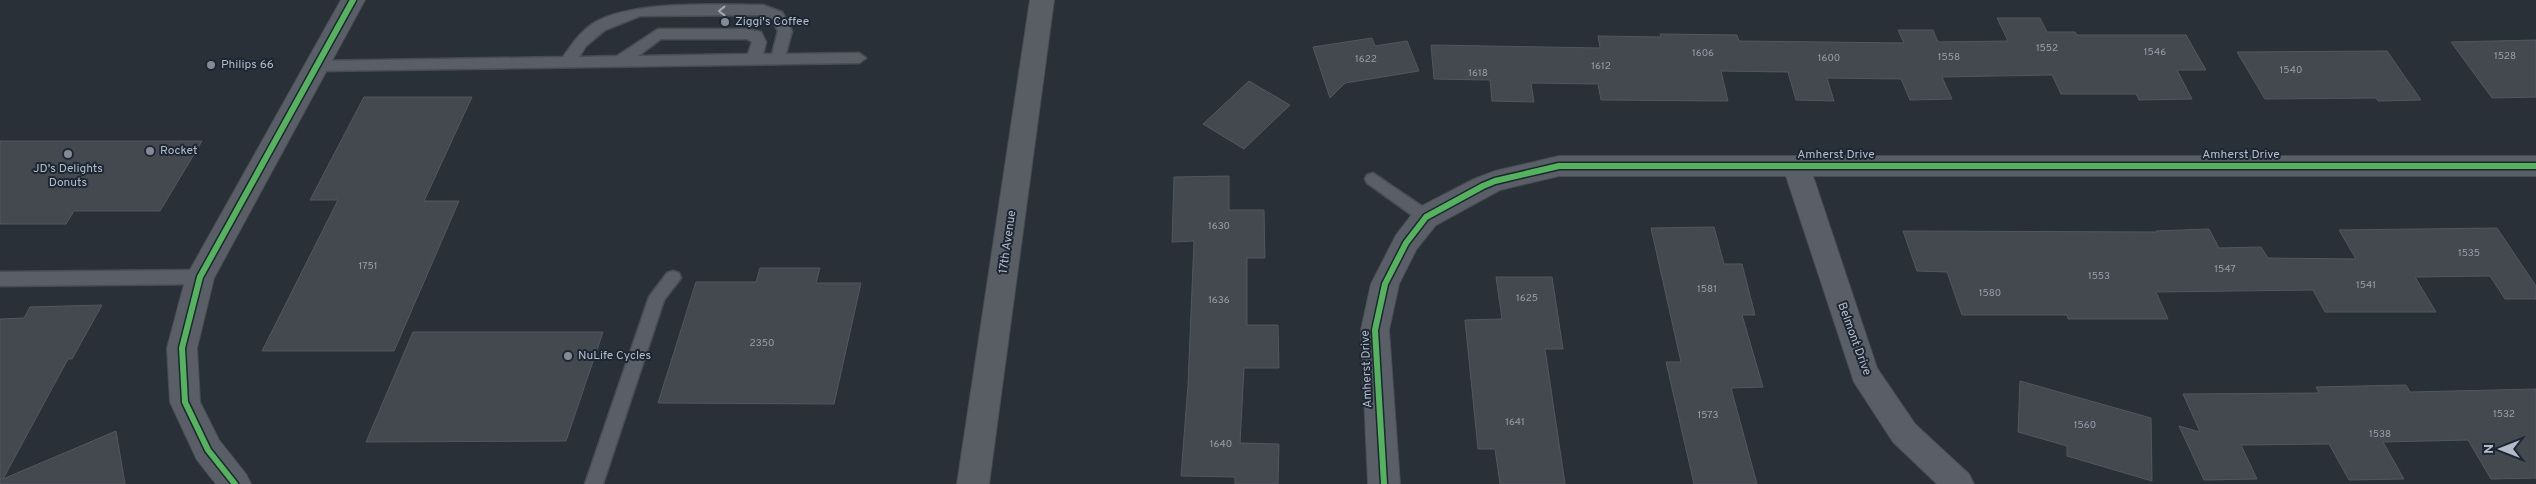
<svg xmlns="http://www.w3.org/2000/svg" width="2536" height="484" font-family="Overpass,sans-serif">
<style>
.building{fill:#444950;stroke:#52575f}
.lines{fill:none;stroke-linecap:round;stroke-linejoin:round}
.service-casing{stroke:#484c53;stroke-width:3}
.minor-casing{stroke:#484c53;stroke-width:2}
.secondary-casing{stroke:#484c53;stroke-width:2}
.service{fill:#5a5e66;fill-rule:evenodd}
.minor{fill:#5a5e66;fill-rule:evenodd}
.secondary{fill:#595d64;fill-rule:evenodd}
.cycleway-casing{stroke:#1d2633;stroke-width:9}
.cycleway{stroke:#56b35d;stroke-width:6}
.oneway{stroke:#a2a9b5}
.poi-dot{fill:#848b96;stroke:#1d2633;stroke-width:2}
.labels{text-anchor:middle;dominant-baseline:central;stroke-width:4;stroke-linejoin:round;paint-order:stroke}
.number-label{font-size:10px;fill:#989fab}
.poi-label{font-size:12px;fill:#b4bcc9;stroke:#1d2633;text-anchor:start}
.street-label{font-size:12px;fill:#b4bcc9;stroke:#1d2633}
</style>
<rect width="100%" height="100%" fill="#2a3038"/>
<path class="building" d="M1997,18H2040L2047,32H2075L2077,35H2186L2206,70H2177L2192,99L2139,100L2136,94H2061L2052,75L1942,77L1952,99L1910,100L1901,79L1827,78L1834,101L1796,100L1788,72L1721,71L1728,101L1601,100L1598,84L1531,83L1534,102L1492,101L1490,80L1434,79L1431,45L1600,48L1598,36L1661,37L1660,34L1737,35L1739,41L1904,43L1898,30H1933L1938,42L2008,41Z
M1372,38L1375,46L1407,41L1419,71L1345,83L1330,98L1313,47Z
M2536,40V97L2492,98L2451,42Z
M2387,51L2421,100L2378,101L2376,98L2265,99L2237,52Z
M1249,81L1290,105L1244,149L1203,124Z
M364,97H472L424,201H459L394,351H262L338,200H310Z
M0,141H202L160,211H74L66,224H0Z
M1229,176V210H1264L1265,258H1247V325H1278L1279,368H1244L1240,443L1279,444L1278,484H1235V477L1181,476L1188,385L1194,241L1172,242L1174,177Z
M1714,227L1724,264H1742L1755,315H1742L1763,387L1731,388L1757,484H1694L1666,362H1681L1651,228Z
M2497,228L2536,286V299H2505L2490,276L2415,277L2436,312H2325L2313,290L2156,292L2168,319H2068L2067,315H1962L1947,272L1917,271L1903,231L2157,232L2156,231L2209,229L2219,248L2261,247L2268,258L2356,259L2339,230Z
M760,268H820L816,283H861L834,404L658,403L696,282H756Z
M1496,277H1552L1563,349H1545L1565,484H1500L1495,449H1478L1465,320L1502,319Z
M102,305L72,359H68L3,479L116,431L125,484H0V319L24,318L30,307Z
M413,332H603L566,441L366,442Z
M2020,381L2151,418L2152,481L2067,456V446L2018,432Z
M2406,385L2410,392L2536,389V478L2491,479L2468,440L2383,442L2404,479L2349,480L2329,444L2241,445L2257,479L2204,480L2179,426L2200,432L2183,394L2319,393L2316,387Z"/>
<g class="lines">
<g class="service-casing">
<path id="service" d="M763,5L782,12L792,31L786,54L859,53L866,58L859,63L317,71L312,70L310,66L312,62L317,61L563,57C572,44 580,32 594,23C633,0 716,5 763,5ZM761,15L772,19L778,31L772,54H763L766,42L761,32L747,29H658L617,56L579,57L586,46L605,30L640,16ZM661,39H747L752,42L748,54L638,56Z
M1373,173L1432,213L1434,217L1432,221L1426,223L1420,221L1367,183L1365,179L1367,175Z
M200,270L206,272L208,277L206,282L200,284L0,286V272Z
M673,271L679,273L681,278L664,300L603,484H585L649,297L667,273Z"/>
</g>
<g class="minor-casing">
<path id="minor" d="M341,0H365L214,278L197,348L200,402L219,440L246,474L251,484H216L197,460L170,402L167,348L186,277Z
M1559,156H2536V176H1813L1877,368L1915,424L1969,474L1974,484H1937L1893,442L1854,382L1786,176H1559L1500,190L1436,225L1416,250L1399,284L1389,330L1400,484H1368L1361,330L1371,284L1396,235L1416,209L1474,179L1495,171Z"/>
</g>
<g class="secondary-casing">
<path id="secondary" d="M1030,0H1054L989,484H957Z"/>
</g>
<use href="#service" class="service"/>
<use href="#minor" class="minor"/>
<use href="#secondary" class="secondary"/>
<g class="cycleway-casing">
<path id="cycleway" d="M235,484L208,450L185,402L182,348L200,277L353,0
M1384,484L1375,330L1385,284L1406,243L1426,217L1483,186L1495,181L1559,166H2536"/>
</g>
<use href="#cycleway" class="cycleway"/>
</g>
<defs><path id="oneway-chevron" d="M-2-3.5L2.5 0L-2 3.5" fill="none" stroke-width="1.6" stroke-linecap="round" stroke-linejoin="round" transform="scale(1.25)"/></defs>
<use class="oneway" href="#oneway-chevron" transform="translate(722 11) rotate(180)"/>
<g class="poi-dot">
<circle cx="725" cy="22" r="5"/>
<circle cx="211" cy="65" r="5"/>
<circle cx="150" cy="151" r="5"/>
<circle cx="68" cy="154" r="5"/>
<circle cx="568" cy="356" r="5"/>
</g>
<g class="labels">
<g class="number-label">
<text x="2047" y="48">1552</text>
<text x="2155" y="52">1546</text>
<text x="1703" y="53">1606</text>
<text x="2505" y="56">1528</text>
<text x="1949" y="57">1558</text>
<text x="1829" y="58">1600</text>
<text x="1366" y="59">1622</text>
<text x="1601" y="66">1612</text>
<text x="2291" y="70">1540</text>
<text x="1478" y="73">1618</text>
<text x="1219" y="226">1630</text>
<text x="2469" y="253">1535</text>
<text x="368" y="266">1751</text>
<text x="2225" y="269">1547</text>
<text x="2099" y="276">1553</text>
<text x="2366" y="285">1541</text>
<text x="1707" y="289">1581</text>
<text x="1990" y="293">1580</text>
<text x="1527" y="298">1625</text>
<text x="1219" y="300">1636</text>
<text x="762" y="343">2350</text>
<text x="2504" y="414">1532</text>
<text x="1708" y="415">1573</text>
<text x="1515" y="422">1641</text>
<text x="2085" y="425">1560</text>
<text x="2380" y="434">1538</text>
<text x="1221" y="444">1640</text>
</g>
<g class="poi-label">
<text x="735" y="22">Ziggi's Coffee</text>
<text x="221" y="65">Philips 66</text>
<text x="160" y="151">Rocket</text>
<text x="68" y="169" text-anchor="middle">JD's Delights<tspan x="68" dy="14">Donuts</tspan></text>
<text x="578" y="356">NuLife Cycles</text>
</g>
<g class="street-label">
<text x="1836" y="155">Amherst Drive</text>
<text x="2241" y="155">Amherst Drive</text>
<text transform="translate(1008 242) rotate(-82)">17th Avenue</text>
<text transform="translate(1854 339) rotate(70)">Belmont Drive</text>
<text transform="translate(1367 369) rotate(-92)">Amherst Drive</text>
</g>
</g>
<g transform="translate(2501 449) rotate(270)" stroke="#1d2633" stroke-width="4" paint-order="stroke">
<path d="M0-4L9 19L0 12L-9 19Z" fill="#b4bcc9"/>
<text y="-8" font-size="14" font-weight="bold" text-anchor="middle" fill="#b4bcc9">N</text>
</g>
</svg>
